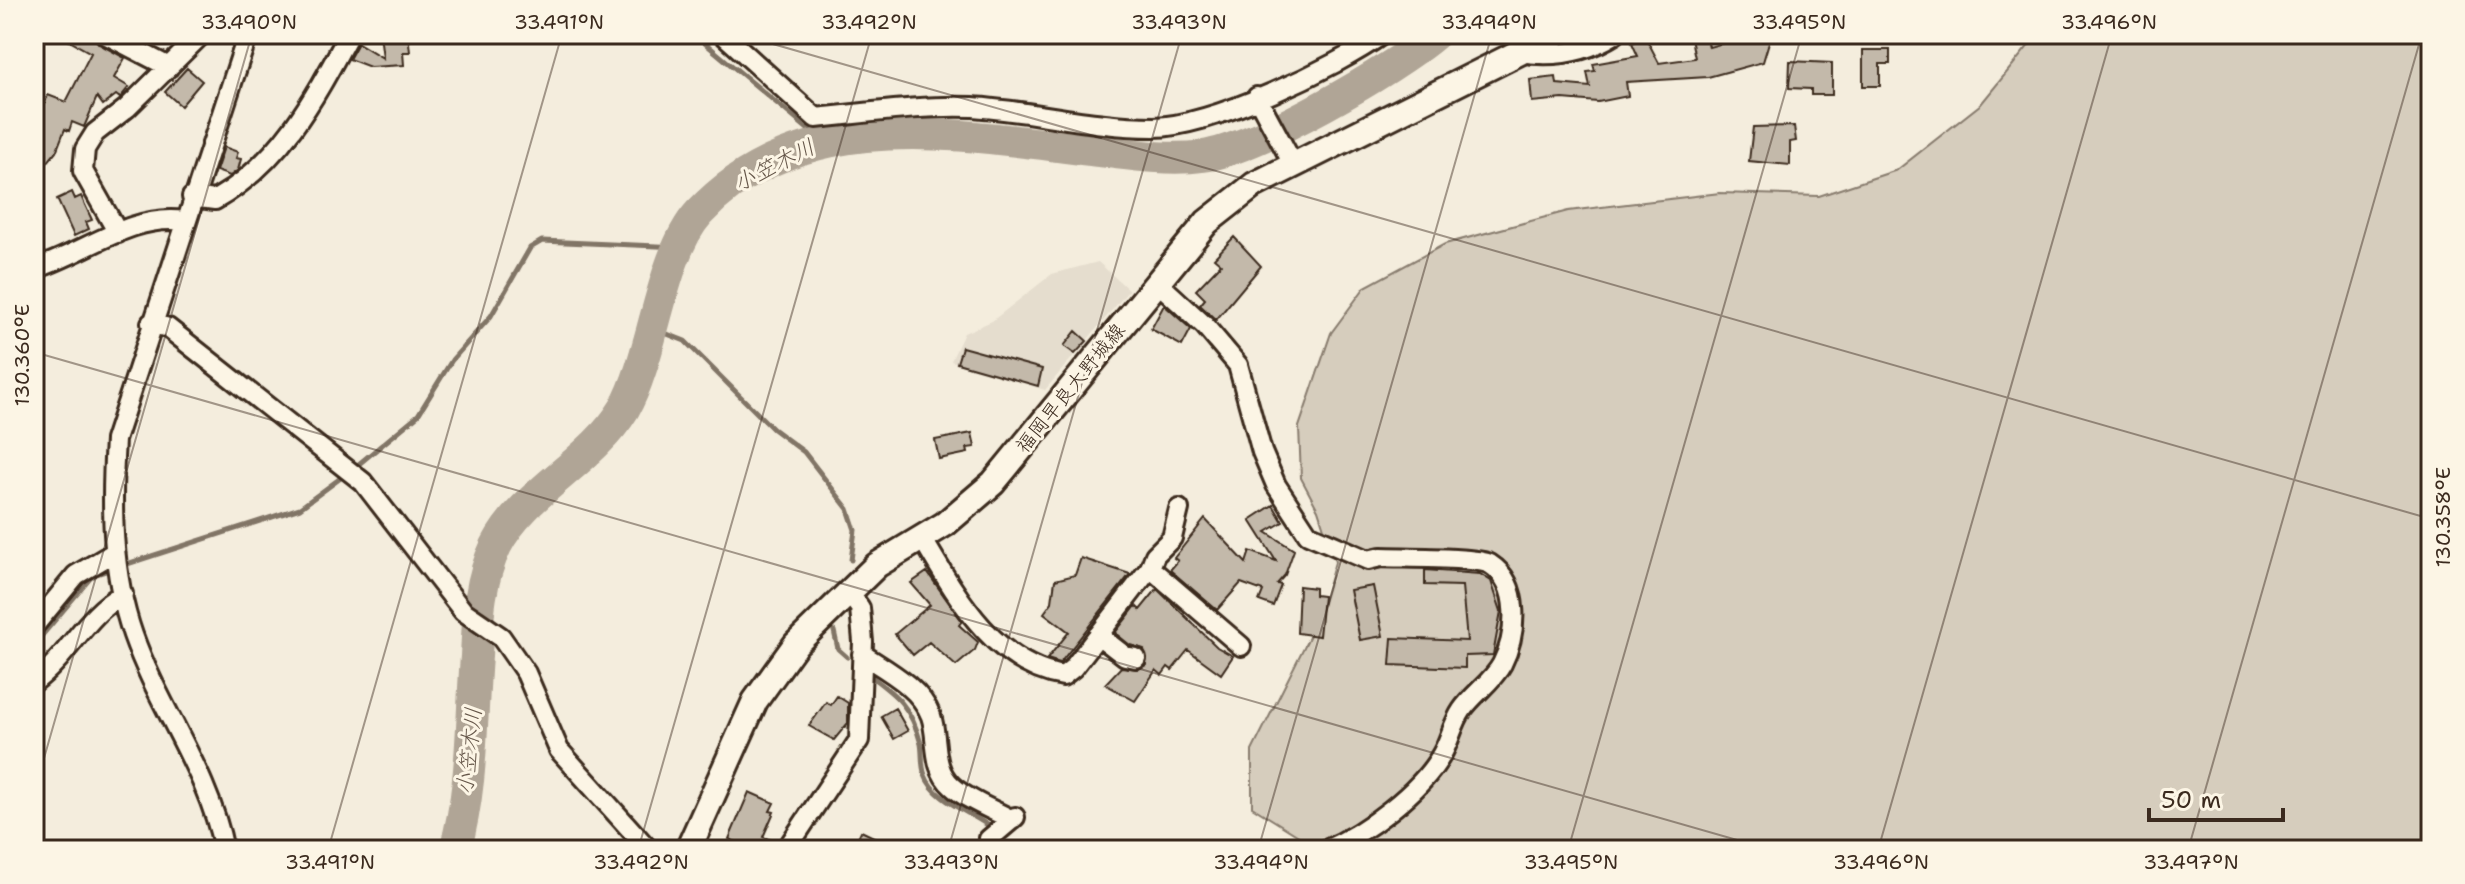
<svg xmlns="http://www.w3.org/2000/svg" width="2465" height="884" font-family="'Shantell Sans','Klee One',sans-serif">
<style>
.built{fill:#e5ddce}
.green{fill:#d6cdbd;stroke:#887c6e;stroke-width:2}
.lines{fill:none;stroke-linecap:round;stroke-linejoin:round}
.stream{stroke:#817466;stroke-width:5}
.river{stroke:#b0a596;stroke-width:32}
.building{fill:#c3b9aa;stroke:#3b2a1e;stroke-width:2}
.minor-casing{stroke:#3b2a1e;stroke-width:24}
.major-casing{stroke:#3b2a1e;stroke-width:30}
.minor{stroke:#fcf5e5;stroke-width:18}
.major{stroke:#fcf5e5;stroke-width:24}
.ticks{fill:none;stroke:#3b2a1e;stroke-width:2;stroke-opacity:0.45}
.labels{text-anchor:middle;dominant-baseline:central;stroke-width:6;stroke-linejoin:round;paint-order:stroke}
.street-label{font-size:20px;fill:#3b2a1e;stroke:#fcf5e5}
.water-label{font-size:22px;font-style:italic;fill:#645548;stroke:#fcf5e5}
.neatline{fill:none;stroke:#3b2a1e;stroke-width:3}
.ticks-label{font-size:20px;text-anchor:middle;fill:#3b2a1e}
</style>
<rect width="100%" height="100%" fill="#f4eddd"/>
<filter id="ink" filterUnits="userSpaceOnUse"><feTurbulence type="fractalNoise" baseFrequency=".0125" numOctaves="2"/><feDisplacementMap in="SourceGraphic" scale="16" xChannelSelector="R" yChannelSelector="G"/><feConvolveMatrix kernelMatrix="1 2 1 2 8 2 1 2 1" color-interpolation-filters="sRGB"/></filter>
<g filter="url(#ink)">
<path class="built" d="M1098,262L1129,290L1045,390L951,361L964,333L992,321L1052,274Z"/>
<path class="green" d="M2038,34H2431V850H1337L1305,840L1252,807V751L1319,617L1335,562L1318,510L1301,478L1299,427L1331,333L1365,287L1445,244L1568,211L1720,193L1819,196L1897,170L1981,104Z"/>
<g class="lines">
<path class="stream" d="M694,34L822,141
M652,328L685,341L773,429L804,452L848,509L855,530L851,560
M354,468L418,415L452,360L491,316L530,248L542,241L680,247
M834,631L838,649L847,657
M34,645L93,575L300,508L346,474
M865,672C896,695 911,705 921,744C923,754 921,766 925,775C934,801 973,813 993,829
M999,837L1006,850"/>
<path class="river" d="M455,850C473,787 471,721 476,656C478,618 479,581 496,546C523,492 592,462 624,409C654,357 660,256 699,213C801,103 960,135 1091,150C1127,154 1167,161 1203,156C1254,150 1395,69 1435,34"/>
</g>
<path class="building" d="M57,34H93L99,44L125,58L114,78L129,87L120,98L116,95L103,105L97,97L84,127L72,122L69,131L65,129L56,152L34,179V131L48,95L66,102L91,53Z
M380,34H408L410,52H403L404,65L370,67L349,59L358,43L383,58Z
M1690,34H1706L1709,47L1741,38L1740,34H1767L1769,42L1763,62L1708,77L1626,82L1628,96L1598,102L1563,99L1532,102L1530,80L1556,77L1557,84L1590,87L1587,72L1595,71L1593,64L1638,56L1632,43L1645,36L1659,63L1695,58Z
M1863,50H1890V64H1880V86H1863Z
M1790,61L1832,63V95H1811V89L1789,88Z
M187,68L202,81L181,106L165,92Z
M1794,126L1796,141L1790,142V165L1749,161L1753,127Z
M224,147L238,152L236,158L241,159L238,170L230,176L216,171Z
M72,192L75,199L81,196L92,220L86,222L89,229L74,236L57,199Z
M1234,237L1261,266L1216,320L1200,305L1205,299L1196,290L1221,264L1214,258Z
M1164,305L1191,329L1182,346L1151,329Z
M1076,331L1087,341L1075,354L1064,346Z
M962,347L1042,369L1038,386L957,363Z
M972,433L975,447L967,448L968,453L939,459L935,440Z
M1273,505L1283,522L1266,532L1294,550L1285,575L1277,584L1281,585L1273,606L1259,601L1263,591L1241,583L1217,610L1170,570L1178,561L1174,558L1205,519L1246,563L1250,551L1276,561L1250,520Z
M1081,558L1130,574L1060,663L1047,659L1069,632L1044,613L1052,602L1055,580L1075,575Z
M1425,570L1480,574L1491,581L1501,611L1493,655L1465,656V668L1390,665L1392,638L1467,641L1462,586L1425,585Z
M927,572L962,621L959,625L978,642L975,650L956,666L929,642L913,655L895,634L930,605L911,583Z
M1299,586L1315,588V595L1323,596L1319,636L1297,633Z
M1373,586L1383,636L1360,640L1350,590Z
M1157,589L1217,647L1233,656L1221,674L1188,650L1172,670L1168,667L1162,675L1156,670L1135,701L1105,684L1121,667L1139,669L1146,665L1144,649L1130,645L1115,633L1136,606L1140,610Z
M837,696L848,703V723L834,740L809,726L826,702L831,705Z
M895,708L908,731L894,739L881,716Z
M749,792L774,803L770,811L774,812L763,837L777,842L774,850H755L729,839Z
M861,831L901,850H852Z"/>
<g class="lines">
<g class="minor-casing">
<path id="minor" d="M105,34L169,67
M723,34L816,118C868,113 920,105 973,107C1033,111 1094,127 1154,127C1213,126 1335,68 1383,34
M1518,52C1553,58 1585,53 1615,34
M1257,97L1293,164
M192,197L215,200C281,162 314,99 349,34
M118,233L83,171L85,149L95,133L127,108L202,34
M34,269C83,254 132,213 184,221
M1157,282L1205,326L1238,365L1262,452L1276,485L1308,534L1368,560L1381,557C1401,558 1477,557 1490,564C1521,584 1517,634 1502,664C1493,681 1473,694 1462,710C1453,723 1450,740 1442,754C1421,792 1365,833 1326,850
M151,323L168,328L363,482L463,611L501,637L526,673L559,750L649,850
M922,538C956,595 993,664 1063,676L1073,668L1150,568L1241,646
M1150,568L1155,555L1172,538L1179,509
M34,626L76,575L115,552
M1098,635L1125,656L1136,658
M862,654C886,670 920,687 931,716C939,739 931,767 952,786C967,800 994,810 1012,820
M34,682C68,657 86,614 123,594
M224,850C209,772 159,709 133,635C111,572 111,505 115,440L248,34
M786,850L859,740L863,642L860,608L848,591
M992,850L989,839L1015,817"/>
</g>
<g class="major-casing">
<path id="major" d="M688,850L755,701L796,644L877,565L945,524L993,483L1207,222L1254,185L1556,34"/>
</g>
<use href="#minor" class="minor"/>
<use href="#major" class="major"/>
</g>
</g>
<path class="ticks" d="M738,34L2431,519M34,352L1772,850M34,793L252,34M328,850L562,34M638,850L872,34M948,850L1182,34M1258,850L1492,34M1568,850L1802,34M1878,850L2112,34M2188,850L2422,34"/>
<g class="labels">
<g class="street-label">
<text transform="translate(1070 388) rotate(-51)">福岡早良大野城線</text>
</g>
<g class="water-label">
<text transform="translate(774 165) rotate(-27)">小笠木川</text>
<text transform="translate(469 751) rotate(-84)">小笠木川</text>
</g>
</g>
<rect width="2465" height="884" fill="none" stroke="#fcf5e5" stroke-width="88"/>
<path d="M2149 808v12h134v-12" fill="none" stroke="#3b2a1e" stroke-width="4"/>
<text x="2161" y="808" font-size="24" fill="#3b2a1e" stroke="#fcf5e5" stroke-width="6" paint-order="stroke">50 m</text>
<rect x="44" y="44" width="2377" height="796" class="neatline"/>
<g class="ticks-label">
<text x="249" y="29">33.490°N</text>
<text x="559" y="29">33.491°N</text>
<text x="869" y="29">33.492°N</text>
<text x="1179" y="29">33.493°N</text>
<text x="1489" y="29">33.494°N</text>
<text x="1799" y="29">33.495°N</text>
<text x="2109" y="29">33.496°N</text>
<text transform="translate(22 355) rotate(-90)" y="7">130.360°E</text>
<text transform="translate(2443 517) rotate(-90)" y="7">130.358°E</text>
<text x="330" y="869">33.491°N</text>
<text x="641" y="869">33.492°N</text>
<text x="951" y="869">33.493°N</text>
<text x="1261" y="869">33.494°N</text>
<text x="1571" y="869">33.495°N</text>
<text x="1881" y="869">33.496°N</text>
<text x="2191" y="869">33.497°N</text>
</g>
</svg>
